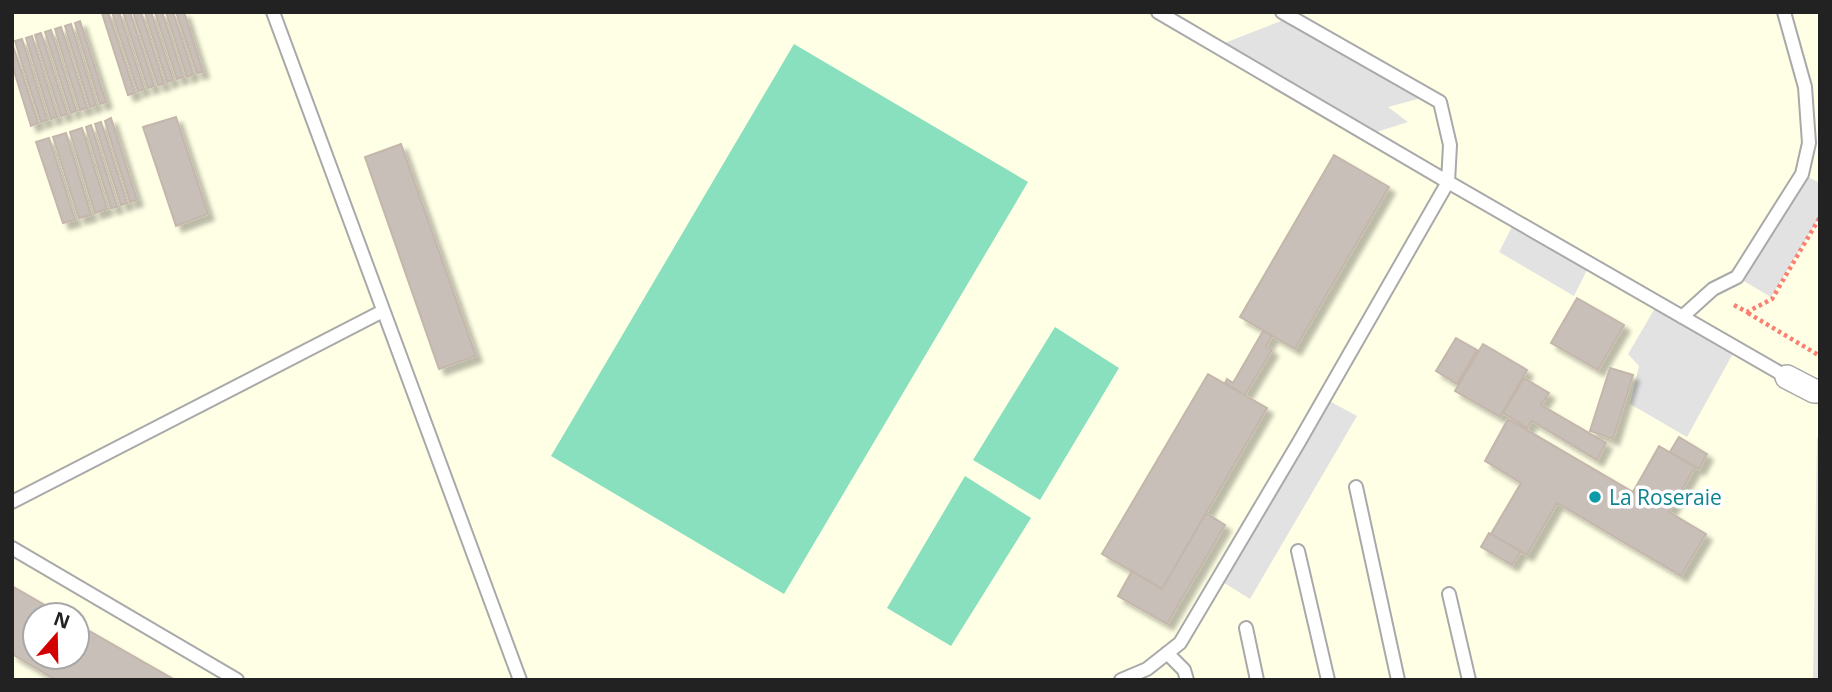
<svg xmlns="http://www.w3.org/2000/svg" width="1832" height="692" font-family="'Open Sans',sans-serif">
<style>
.education{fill:#ffffe5;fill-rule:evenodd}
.pitch{fill:#88e0be}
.parking{fill:#e2e2e2}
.building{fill:#c7bfb8;stroke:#c4b6ab;stroke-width:2;filter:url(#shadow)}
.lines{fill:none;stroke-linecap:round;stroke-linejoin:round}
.lane-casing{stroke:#a9a9a9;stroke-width:16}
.street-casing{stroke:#a9a9a9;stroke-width:26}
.path{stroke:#fa8072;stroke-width:4.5;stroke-dasharray:3.5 3.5;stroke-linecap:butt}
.lane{stroke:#fff;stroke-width:12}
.street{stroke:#fff;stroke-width:23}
.culture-dot{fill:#0f9aa8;stroke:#fff;stroke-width:2.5}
.labels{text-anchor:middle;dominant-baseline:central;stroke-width:7;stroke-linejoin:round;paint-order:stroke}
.culture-label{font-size:21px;fill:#0d838f;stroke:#fff;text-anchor:start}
</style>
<defs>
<filter id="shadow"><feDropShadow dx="6" dy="6" stdDeviation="2" flood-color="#0004"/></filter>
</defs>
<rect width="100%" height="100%" fill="#f2efe9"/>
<path class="education" d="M12,12H1820V680H12ZM35,615H77V657H35Z"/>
<path class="pitch" d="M794,44L1028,182L784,594L551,456Z
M1055,327L1119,368L1040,500L973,460Z
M965,476L1031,518L951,646L887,608Z"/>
<path class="parking" d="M1291,17L1429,96L1388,107L1408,122L1367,135L1217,46Z
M1802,174L1820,183V216L1771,297L1737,277Z
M1515,221L1590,264L1574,296L1499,252Z
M1658,303L1736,348L1687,437L1630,404L1639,366L1628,354Z
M1324,398L1357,416L1250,599L1218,579Z
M1817,438H1820V680H1813Z"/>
<path class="building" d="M108,12L135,93L128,95L102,13Z
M112,12H119L144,89L138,91Z
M123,12H130L154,86L148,88Z
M133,12H141L164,84L158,85Z
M145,12H151L173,80L167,82Z
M155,12H162L183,77L177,79Z
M166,12H173L193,74L187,77Z
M176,12H184L203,72L197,73Z
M80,21L106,102L100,104L75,23Z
M71,24L96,105L90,107L65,26Z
M61,27L87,108L80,110L55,29Z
M51,30L76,111L71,113L45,32Z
M41,33L67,114L61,116L35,35Z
M32,36L57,117L51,119L26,38Z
M22,39L47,120L41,122L15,41Z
M12,43L38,123L31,126L12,64Z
M176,117L208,214L176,226L143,127Z
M111,118L137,200L130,202L105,121Z
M101,122L127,203L121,205L95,124Z
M91,125L117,207L111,208L86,127Z
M82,128L107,209L95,213L70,132Z
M66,133L91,215L79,218L53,137Z
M49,138L75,220L63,223L36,142Z
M401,144L476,356L439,369L365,157Z
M1334,155L1389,187L1295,349L1240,317Z
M1577,298L1624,325L1598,370L1551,343Z
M1263,331L1272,336L1266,346L1272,350L1245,395L1225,383L1227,379L1233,383Z
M1456,338L1477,350L1457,384L1436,371Z
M1483,344L1527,370L1500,417L1455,391Z
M1610,368L1633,375L1613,439L1590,431Z
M1208,374L1267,408L1162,589L1102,554Z
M1524,378L1549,393L1541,405L1606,443L1597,460L1532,421L1527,428L1503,413Z
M1508,419L1633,492L1659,446L1695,467L1669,512L1706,534L1681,576L1557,503L1527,555L1491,534L1521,483L1485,461Z
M1679,437L1707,454L1699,469L1670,452Z
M1206,513L1225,525L1167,624L1118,596L1132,571L1162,589Z
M1489,533L1521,551L1512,565L1481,547Z
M12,586L57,612L62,604L77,613L75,615H35V657H77V624L175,680H56L12,654Z"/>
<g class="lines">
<g class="lane-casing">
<path id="lane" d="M273,12L520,680
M1158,12L1448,182L1787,377
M1682,317L1713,289L1737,277L1802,174L1809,143L1805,87L1784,12
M1356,487L1398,680
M12,502L383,311
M12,548L237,680
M1298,551L1328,680
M1449,594L1469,680
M1246,628L1257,680
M1167,653L1184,670L1187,680
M1121,680L1147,669L1180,643L1299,442L1448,182L1450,145L1440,102L1282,12"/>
</g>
<g class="street-casing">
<path id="street" d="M1787,377L1814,391H1820"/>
</g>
<path class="path" d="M1734,305L1747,312L1772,299L1820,217
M1748,313L1820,356"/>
<use href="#lane" class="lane"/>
<use href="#street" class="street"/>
</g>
<circle class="culture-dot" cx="1595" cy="497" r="7"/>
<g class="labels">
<g class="culture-label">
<text x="1609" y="497">La Roseraie</text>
</g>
</g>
<rect width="1832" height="692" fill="none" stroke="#222222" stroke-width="28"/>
<g transform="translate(56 636) rotate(20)"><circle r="33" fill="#ffffff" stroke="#a7a7a7" stroke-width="2"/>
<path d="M0-5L12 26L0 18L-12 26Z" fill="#d40000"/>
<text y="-10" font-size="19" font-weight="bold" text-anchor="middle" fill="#222222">N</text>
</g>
</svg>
